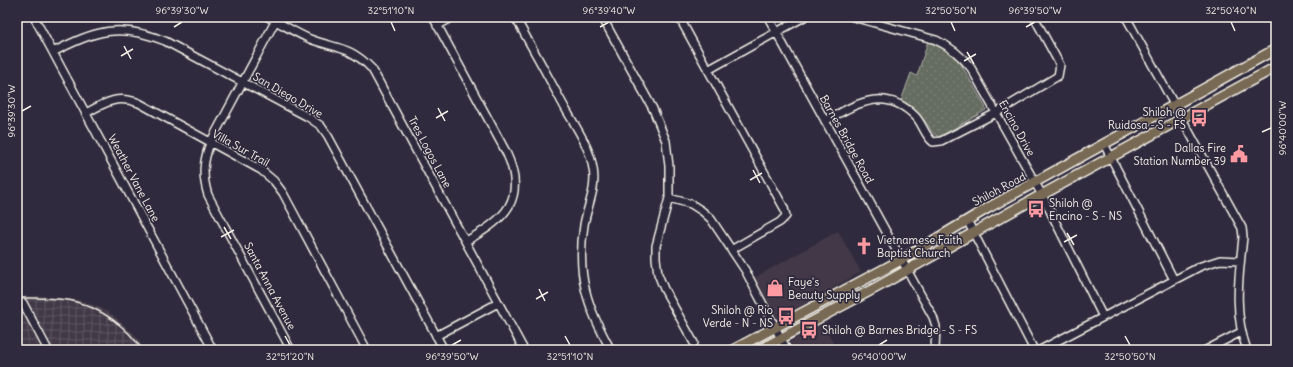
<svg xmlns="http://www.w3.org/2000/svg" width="1293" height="367" font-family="Delius,sans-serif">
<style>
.built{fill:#423946}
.industrial{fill:url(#industrial-grid)}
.grass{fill:url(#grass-dots);stroke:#acaea4}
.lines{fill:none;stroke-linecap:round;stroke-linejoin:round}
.minor-casing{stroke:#f4f1e8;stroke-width:10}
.major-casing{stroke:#f4f1e8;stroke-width:12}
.minor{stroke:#2f2a3d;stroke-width:7}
.major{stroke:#786954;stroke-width:9}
.rail{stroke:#f4f1e8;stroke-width:1.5}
.ticks{fill:none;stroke:#f4f1e8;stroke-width:1.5}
.labels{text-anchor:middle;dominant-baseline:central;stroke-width:3.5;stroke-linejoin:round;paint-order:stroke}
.street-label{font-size:11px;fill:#f4f1e8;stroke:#2f2a3d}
.poi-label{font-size:11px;fill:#f4f1e8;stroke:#2f2a3d;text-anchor:start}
.neatline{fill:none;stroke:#f4f1e8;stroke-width:1.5}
.ticks-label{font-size:10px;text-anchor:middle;fill:#f4f1e8}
</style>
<defs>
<pattern id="industrial-grid" width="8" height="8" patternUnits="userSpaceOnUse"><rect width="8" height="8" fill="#423946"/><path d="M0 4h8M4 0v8" fill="none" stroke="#5e5661"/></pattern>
<pattern id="grass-dots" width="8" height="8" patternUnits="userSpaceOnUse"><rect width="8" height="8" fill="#656c60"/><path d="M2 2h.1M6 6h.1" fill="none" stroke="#7c8177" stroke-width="1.8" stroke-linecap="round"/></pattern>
</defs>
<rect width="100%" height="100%" fill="#2f2a3d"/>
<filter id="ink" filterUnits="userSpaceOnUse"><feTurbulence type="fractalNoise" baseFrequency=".025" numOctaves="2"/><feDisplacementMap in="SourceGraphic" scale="8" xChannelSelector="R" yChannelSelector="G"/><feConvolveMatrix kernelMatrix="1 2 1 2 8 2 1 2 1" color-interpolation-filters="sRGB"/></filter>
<g filter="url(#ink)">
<path class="built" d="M838,231L861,272L777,320L754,278Z
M823,324L837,350H792L790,346L791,341Z"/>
<path class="industrial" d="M40,296L83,301L109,312L136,336L144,350H17V297Z"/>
<path class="grass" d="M928,41L946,50L958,59L985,106L986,110L939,137C930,133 930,126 924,120C918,112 910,107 901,101L911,73L917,76Z"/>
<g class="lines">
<g class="minor-casing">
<path id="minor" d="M34,17L213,350
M268,17C282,24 296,33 310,39C337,49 350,46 372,69L524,350
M433,17L506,152C528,199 505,220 466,241
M515,17C532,47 549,78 565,108C576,127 590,147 593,169C597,189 587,206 584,225C576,275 587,307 611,350
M602,17L653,109L666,141L669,166V198L656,246V258L658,274L664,289L694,343
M679,17L784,208L786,216L780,222L731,250
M768,17L933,317L936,326L935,350
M853,17L936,40C951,47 961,55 971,68L1042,195L1103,317
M1126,17L1242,228L1243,237C1239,276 1233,312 1247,350
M277,18L210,143C203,162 202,176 208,195L291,350
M437,26L453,17
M53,52C95,31 119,22 165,41L308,117L321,126L328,136L444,350
M708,70L804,17
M86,113C106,102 117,95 139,103L261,170L274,181L283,193L367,350
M825,121C856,104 885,85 916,117C923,125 925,136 933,142L941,141L996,113L1058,76L1060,65L1034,17
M1104,144L1174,280
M669,198L691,204L702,211L711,219L745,270L787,350
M967,220L1034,350
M23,303L48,350
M436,336L498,303
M1040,350L1201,266L1220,260L1240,261
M1206,350L1241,332"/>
</g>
<g class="major-casing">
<path id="major" d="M733,350L901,260L988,208L1276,49
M759,350L879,286L1014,210L1276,67"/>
</g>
<use href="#minor" class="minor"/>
<use href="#major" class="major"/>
<path class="rail" d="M17,298C35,298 55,297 73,301C100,308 127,326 142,350"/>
</g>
</g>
<path class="ticks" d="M391,22L395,31M951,22L955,31M1231,22L1235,31M174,27L182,22M600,27L609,22M1026,27L1035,22M124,46L131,59M967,52L974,64M121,56L133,49M964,61L976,54M438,108L445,121M22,111L31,106M436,118L448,111M1262,132L1271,128M753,170L760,183M750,180L762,173M224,227L231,239M1067,233L1074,245M221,237L234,230M1064,242L1077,235M539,289L545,301M536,299L548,292M285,336L290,345M565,336L570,345M1125,336L1130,345M452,345L461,340M879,345L887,340"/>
<defs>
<g id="bus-bare" transform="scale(1.38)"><path d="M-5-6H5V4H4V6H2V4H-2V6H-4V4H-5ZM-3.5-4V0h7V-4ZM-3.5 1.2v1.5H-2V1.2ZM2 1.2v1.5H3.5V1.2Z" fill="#ff9aa2" stroke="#2f2a3d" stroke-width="2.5" paint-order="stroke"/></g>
<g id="civic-bare" transform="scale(1.38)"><path d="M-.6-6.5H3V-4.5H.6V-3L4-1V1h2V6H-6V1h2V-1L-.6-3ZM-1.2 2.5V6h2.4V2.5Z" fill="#ff9aa2" stroke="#2f2a3d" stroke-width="2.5" paint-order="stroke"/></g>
<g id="church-bare" transform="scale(1.38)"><path d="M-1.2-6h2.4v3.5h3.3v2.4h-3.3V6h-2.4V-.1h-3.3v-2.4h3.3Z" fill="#ff9aa2" stroke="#2f2a3d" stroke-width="2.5" paint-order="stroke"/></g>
<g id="shop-bare" transform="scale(1.38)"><path d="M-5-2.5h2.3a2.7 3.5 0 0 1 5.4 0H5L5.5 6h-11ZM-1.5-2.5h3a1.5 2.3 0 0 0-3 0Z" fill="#ff9aa2" stroke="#2f2a3d" stroke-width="2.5" paint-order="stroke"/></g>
</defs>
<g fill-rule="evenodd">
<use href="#bus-bare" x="1199" y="118"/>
<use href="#civic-bare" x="1239" y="154"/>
<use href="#bus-bare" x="1036" y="209"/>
<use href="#church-bare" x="864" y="246"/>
<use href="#shop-bare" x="775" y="288"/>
<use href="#bus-bare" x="786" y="316"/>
<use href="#bus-bare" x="809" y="330"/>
</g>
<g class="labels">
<g class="street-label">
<text transform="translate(288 95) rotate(30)">San Diego Drive</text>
<text transform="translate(1017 128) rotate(61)">Encino Drive</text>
<text transform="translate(847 139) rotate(61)">Barnes Bridge Road</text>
<text transform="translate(241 148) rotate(29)">Villa Sur Trail</text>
<text transform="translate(430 152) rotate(62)">Tres Logos Lane</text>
<text transform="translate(134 178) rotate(62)">Weather Vane Lane</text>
<text transform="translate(999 189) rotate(-28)">Shiloh Road</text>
<text transform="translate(270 286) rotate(62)">Santa Anna Avenue</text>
</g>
<g class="poi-label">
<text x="1186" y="112" text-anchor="end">Shiloh @<tspan x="1186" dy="13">Ruidosa - S - FS</tspan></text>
<text x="1226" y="148" text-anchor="end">Dallas Fire<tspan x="1226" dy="13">Station Number 39</tspan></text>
<text x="1049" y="203">Shiloh @<tspan x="1049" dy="13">Encino - S - NS</tspan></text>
<text x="877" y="240">Vietnamese Faith<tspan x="877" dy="13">Baptist Church</tspan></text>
<text x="788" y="282">Faye's<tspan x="788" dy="13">Beauty Supply</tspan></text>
<text x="773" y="310" text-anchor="end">Shiloh @ Rio<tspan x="773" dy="13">Verde - N - NS</tspan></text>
<text x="822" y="330">Shiloh @ Barnes Bridge - S - FS</text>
</g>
</g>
<rect width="1293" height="367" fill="none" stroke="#2f2a3d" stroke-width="44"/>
<rect x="22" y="22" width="1249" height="323" class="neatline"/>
<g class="ticks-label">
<text x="182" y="14">96°39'30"W</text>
<text x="391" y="14">32°51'10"N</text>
<text x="609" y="14">96°39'40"W</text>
<text x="951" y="14">32°50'50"N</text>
<text x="1035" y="14">96°39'50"W</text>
<text x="1231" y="14">32°50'40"N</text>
<text transform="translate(11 111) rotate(-90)" y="4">96°39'30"W</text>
<text transform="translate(1282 128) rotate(-90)" y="4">96°40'00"W</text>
<text x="290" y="360">32°51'20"N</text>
<text x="452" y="360">96°39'50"W</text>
<text x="570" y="360">32°51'10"N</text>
<text x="879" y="360">96°40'00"W</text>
<text x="1130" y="360">32°50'50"N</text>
</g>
</svg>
